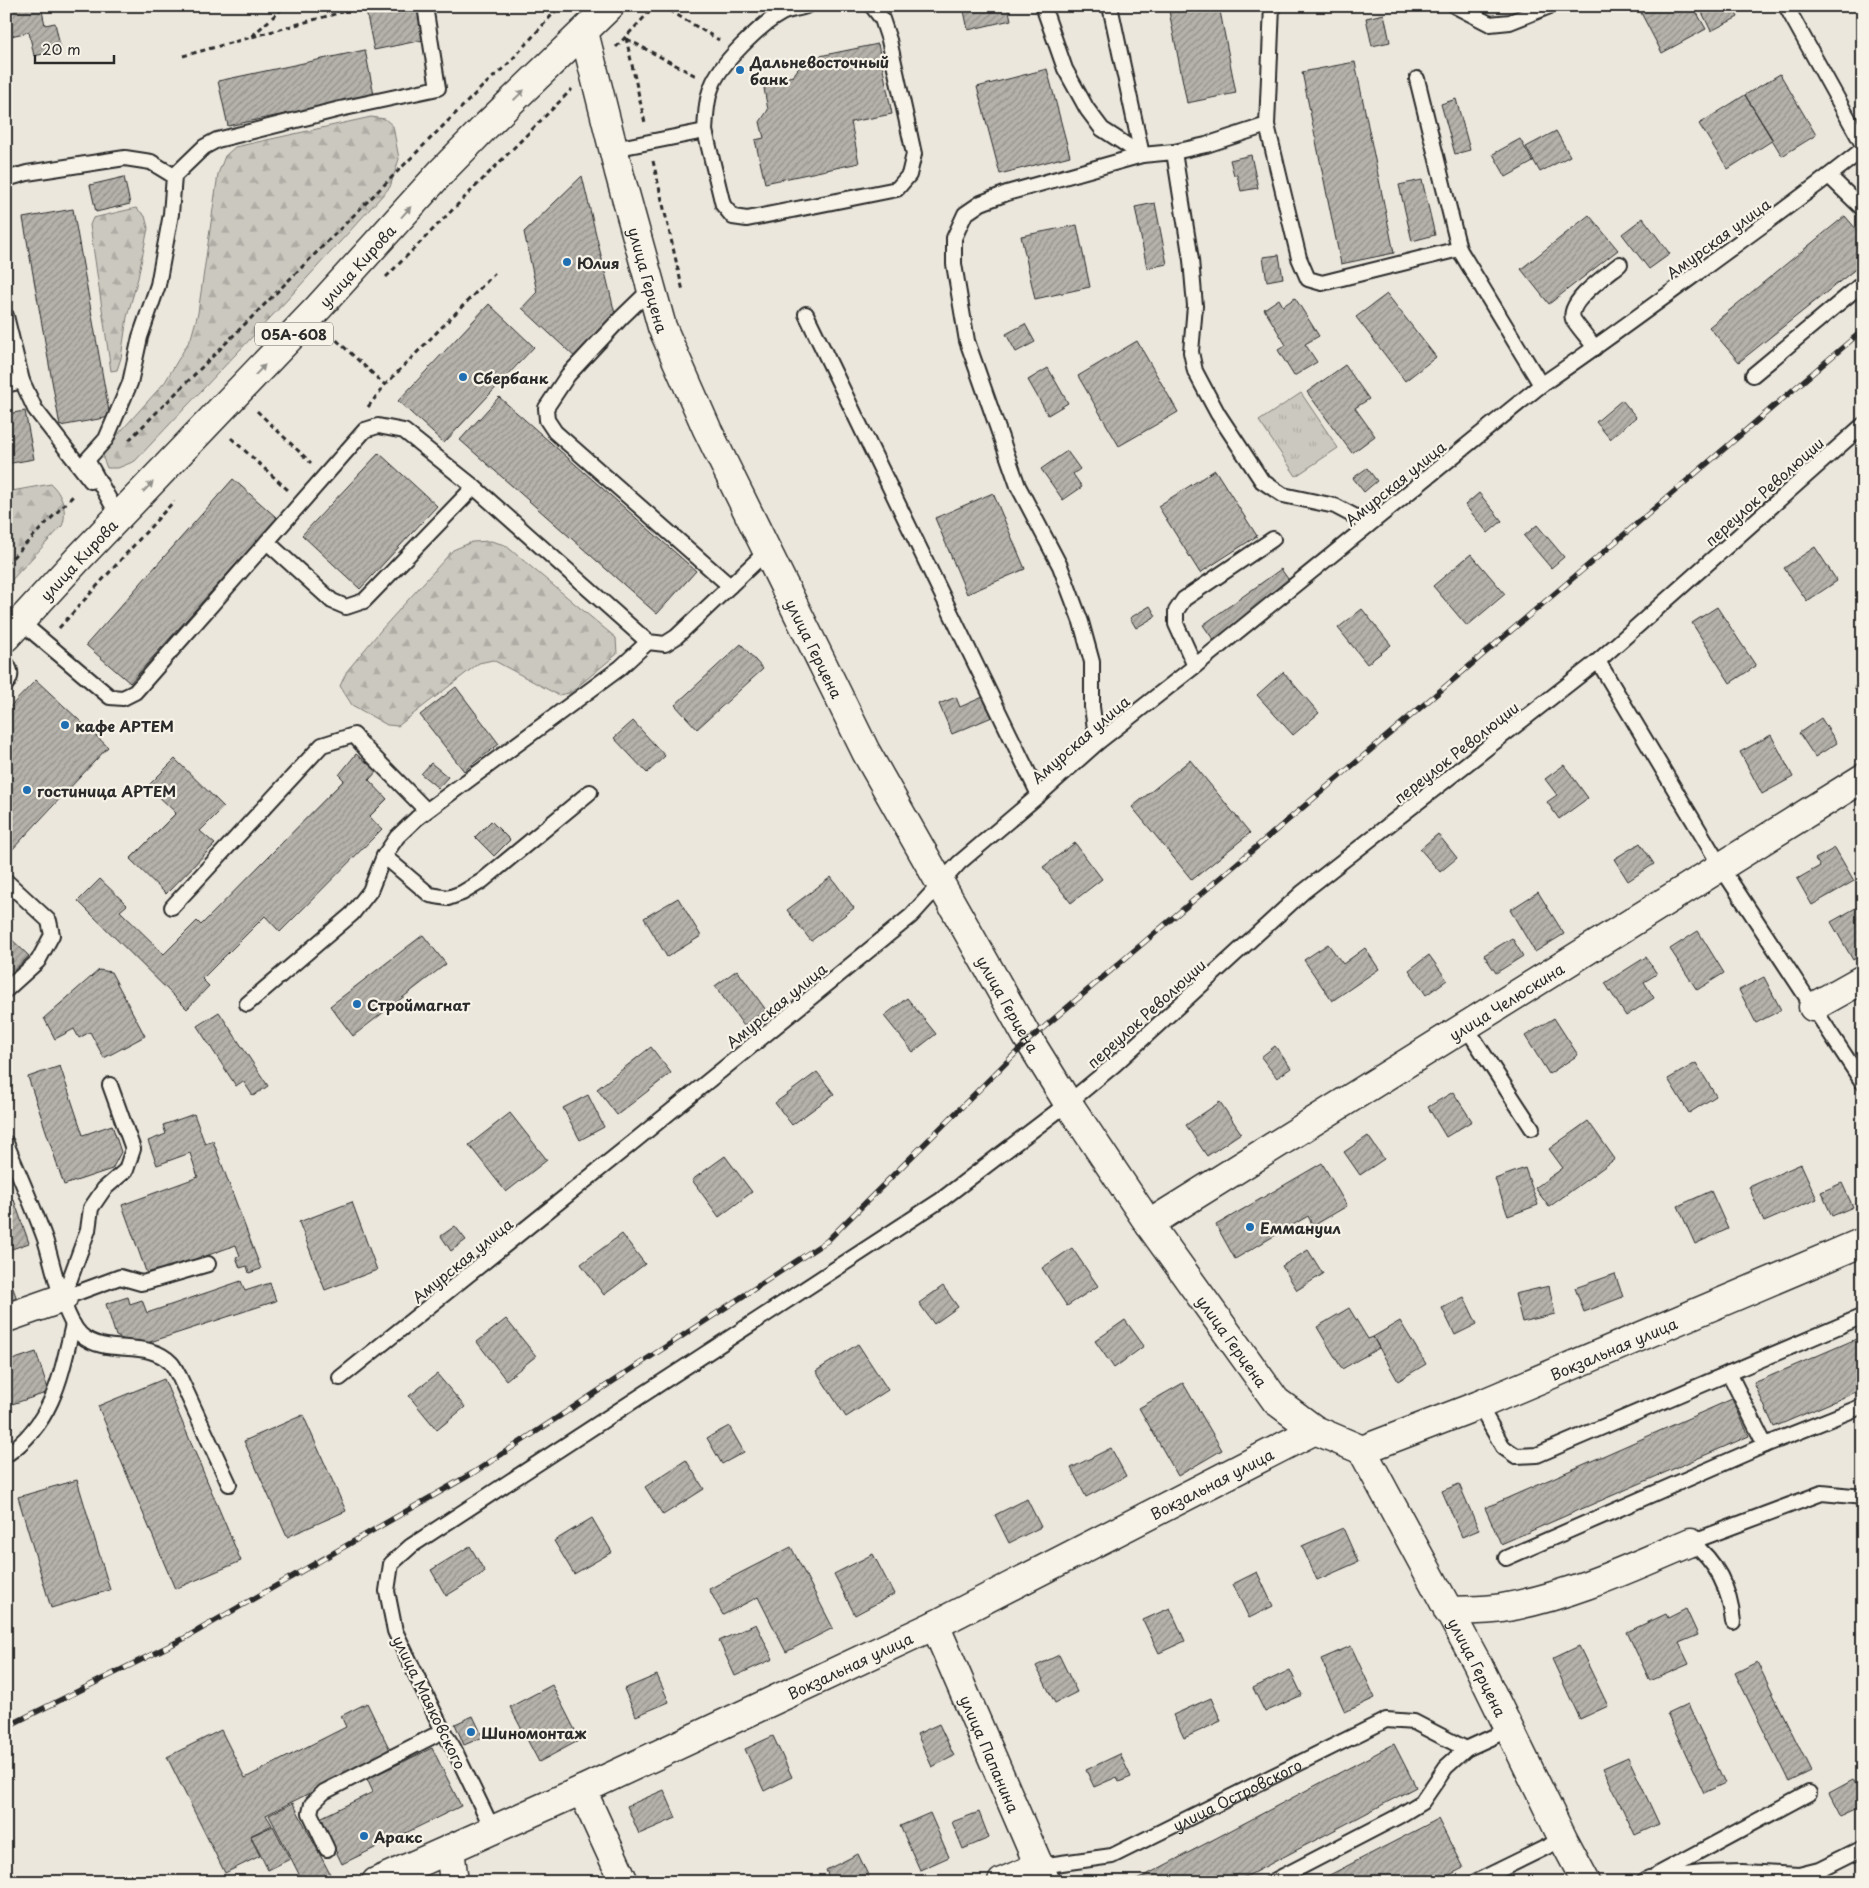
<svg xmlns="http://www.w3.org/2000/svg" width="1869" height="1888" font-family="'Playpen Sans',sans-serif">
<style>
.forest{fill:url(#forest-firs);stroke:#7b7a75}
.park{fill:url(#park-tufts);stroke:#7b7a75}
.building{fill:url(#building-hatch);stroke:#2b2b2b}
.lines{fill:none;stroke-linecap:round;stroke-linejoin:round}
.service-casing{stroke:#2b2b2b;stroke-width:18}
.minor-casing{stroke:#2b2b2b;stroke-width:31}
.secondary-casing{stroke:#2b2b2b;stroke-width:31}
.primary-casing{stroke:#2b2b2b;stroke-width:31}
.path{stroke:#2b2b2b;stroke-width:3;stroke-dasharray:5 4;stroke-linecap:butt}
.service{stroke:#f7f3e8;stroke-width:14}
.minor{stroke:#f7f3e8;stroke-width:28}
.secondary{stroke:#f7f3e8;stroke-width:28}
.primary{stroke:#f7f3e8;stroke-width:28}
.rail-casing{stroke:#2b2b2b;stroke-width:5.5}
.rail{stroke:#f7f3e8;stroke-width:4;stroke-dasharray:11;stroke-linecap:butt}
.oneway{fill:#918f8a}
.poi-dot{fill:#1f6fb2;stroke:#f7f3e8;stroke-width:2}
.labels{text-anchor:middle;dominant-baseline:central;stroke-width:4.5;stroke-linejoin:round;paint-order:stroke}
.shield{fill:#f7f3e8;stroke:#686764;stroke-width:1}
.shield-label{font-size:14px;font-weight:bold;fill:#2b2b2b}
.poi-label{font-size:15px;font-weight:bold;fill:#2b2b2b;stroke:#f7f3e8;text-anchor:start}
.street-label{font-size:15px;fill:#2b2b2b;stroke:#f7f3e8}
</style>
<defs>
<pattern id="forest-firs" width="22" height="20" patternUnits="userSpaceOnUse" patternTransform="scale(1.25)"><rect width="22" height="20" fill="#cbc8bf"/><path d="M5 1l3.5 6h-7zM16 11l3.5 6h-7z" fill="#aeaca4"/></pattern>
<pattern id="park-tufts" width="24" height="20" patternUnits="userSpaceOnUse" patternTransform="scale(1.25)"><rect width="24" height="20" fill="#cbc8bf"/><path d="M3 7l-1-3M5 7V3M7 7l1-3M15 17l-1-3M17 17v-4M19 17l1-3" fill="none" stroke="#aeaca4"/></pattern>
<pattern id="building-hatch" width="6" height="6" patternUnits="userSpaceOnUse" patternTransform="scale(1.25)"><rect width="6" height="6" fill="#b5b2ab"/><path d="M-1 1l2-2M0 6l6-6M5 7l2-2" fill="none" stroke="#93918b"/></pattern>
</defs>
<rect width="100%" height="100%" fill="#ebe7dd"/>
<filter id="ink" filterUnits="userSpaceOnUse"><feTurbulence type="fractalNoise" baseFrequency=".02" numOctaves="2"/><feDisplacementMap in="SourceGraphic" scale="10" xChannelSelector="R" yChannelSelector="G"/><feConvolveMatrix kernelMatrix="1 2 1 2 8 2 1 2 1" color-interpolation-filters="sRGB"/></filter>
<g filter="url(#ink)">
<path class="forest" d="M371,117L385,119L393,126L399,159L390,187L287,300L135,461L118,468H107L103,458L105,449L165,382L191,338L198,313L218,174L225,156L235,147Z
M136,208L145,216L148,228L138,278L127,317L121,358L117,370L111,371L90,225L93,218Z
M51,484C62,494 68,512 62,526L6,586V492Z
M491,541L505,545L616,638L617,654L570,693L558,695L493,660L479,663L398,726L387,725L352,705L340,686L347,671L381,630L453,550L472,542Z"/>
<path class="park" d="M1301,393L1338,448L1296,476L1259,421Z"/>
<path class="building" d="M6,6H41L45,25L55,23L61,50L34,56L29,32L6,37Z
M365,6H421L428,39L374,50Z
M963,6H1008L1011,20L968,30Z
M1168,6H1219L1236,93L1187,103Z
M1644,6H1693L1706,29L1662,53L1639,9Z
M1699,6H1732L1738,17L1711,31Z
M1384,14L1390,42L1372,46L1366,18Z
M878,44L892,114L851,122L859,163L765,183L755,140L764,138L760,122L768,110L763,83L793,76L805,59Z
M365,50L374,95L228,126L218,81Z
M1355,62L1394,253L1341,264L1302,72Z
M1047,69L1070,156L1000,174L977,87Z
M1780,74L1816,135L1782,156L1745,95Z
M1745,95L1773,140L1728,169L1699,124Z
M1456,99L1470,150L1455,154L1441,104Z
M1556,131L1570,156L1540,172L1526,147Z
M1520,139L1533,162L1506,177L1493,154Z
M1251,155L1258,188L1241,191L1237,175H1234L1230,160Z
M582,176L616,318L577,359L522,308L537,292L524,232Z
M124,177L130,204L96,212L90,185Z
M1422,180L1435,235L1412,241L1399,185Z
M1155,203L1167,264L1147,268L1135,207Z
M73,209L110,417L60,426L23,218Z
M1589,215L1618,250L1549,304L1521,269Z
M1845,216L1863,237V263L1739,362L1709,327Z
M1643,218L1670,254L1649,269L1622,234Z
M1077,225L1090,287L1035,299L1021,236Z
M1279,255L1283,278L1267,281L1263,257Z
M1387,294L1436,357L1405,381L1356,317Z
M1295,298L1319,336L1305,344L1317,362L1294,376L1278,350L1286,345L1264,309L1279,299L1283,306Z
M489,304L534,347L444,443L398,401Z
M1025,324L1035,342L1016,352L1006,334Z
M1137,341L1178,412L1119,446L1078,376Z
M1345,365L1369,399L1355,408L1375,436L1352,453L1307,392Z
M1048,368L1068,403L1048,415L1028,380Z
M499,397L696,571L657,614L460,440Z
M1622,400L1636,417L1610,439L1596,422Z
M25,411L34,459L6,464V414Z
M1067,451L1080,469L1073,474L1082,487L1063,500L1041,469Z
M379,453L437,506L360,589L302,535Z
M1367,468L1377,481L1364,492L1353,478Z
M1215,470L1257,536L1200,573L1158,506Z
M233,479L277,518L130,683L86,645Z
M993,493L1025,569L967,594L935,518Z
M1479,493L1502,521L1488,533L1465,505Z
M1537,525L1564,557L1551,568L1524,536Z
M1815,547L1837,581L1807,601L1784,568Z
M1471,554L1505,594L1467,626L1433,586Z
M1281,569L1293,586L1215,642L1203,625Z
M1150,606L1156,616L1136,628L1130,618Z
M1717,607L1756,666L1730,683L1692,623Z
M1362,609L1391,645L1367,664L1338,628Z
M741,644L763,669L697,729L675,705Z
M1283,672L1319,713L1293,735L1257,695Z
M36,680L108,747L10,852L6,848V711Z
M1863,682V701L1854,687Z
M456,687L499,744L464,771L420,715Z
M956,697L960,707L983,697L992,717L952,734L939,704Z
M1821,718L1837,743L1815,757L1799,733Z
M633,721L665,756L647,773L614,738Z
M1771,735L1793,777L1762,794L1740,752Z
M356,754L377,771L369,780L387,799L369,817L382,829L280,932L265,916L202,979L209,986L187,1009L78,901L100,879L127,905L120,911L164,954L197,921L201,925L344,780L339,775Z
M175,759L224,807L200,831L215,844L166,894L130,859L176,813L148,786Z
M1190,760L1250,833L1192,880L1132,807Z
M431,763L448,777L438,788L421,774Z
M1564,765L1588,798L1559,819L1547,802L1557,795L1545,779Z
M491,821L510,840L494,856L475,837Z
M1438,834L1457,858L1440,872L1420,849Z
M1075,843L1102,879L1071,903L1043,867Z
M1640,843L1654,864L1628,881L1614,859Z
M1835,848L1854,881L1812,905L1797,879L1820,866L1815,859Z
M831,877L854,908L811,941L787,910Z
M1538,892L1564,934L1535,952L1510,910Z
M678,898L701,936L667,957L644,918Z
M1861,905L1863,908V954L1853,960L1831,922Z
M1698,931L1724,973L1697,990L1670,949Z
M6,934L29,956L6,978Z
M423,935L446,964L353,1036L330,1006Z
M1512,938L1523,956L1496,973L1484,955Z
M1328,944L1343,964L1365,948L1379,969L1332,1001L1304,960Z
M1429,955L1447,980L1426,995L1409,970Z
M1646,957L1657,974L1644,982L1654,998L1626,1016L1605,983Z
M99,970L111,972L145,1036L104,1058L90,1032L79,1038L74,1029L55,1039L44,1018Z
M737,970L766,1010L744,1026L715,986Z
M1764,977L1781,1010L1756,1023L1739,990Z
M907,998L936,1034L913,1052L884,1016Z
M219,1012L268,1086L253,1096L243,1081L236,1086L197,1026Z
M1554,1018L1578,1055L1549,1074L1525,1036Z
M1275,1046L1291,1068L1277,1078L1261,1057Z
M651,1047L671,1073L617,1115L597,1089Z
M1696,1063L1716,1096L1689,1113L1668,1079Z
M60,1066L83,1135L112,1125L121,1152L112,1169L64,1185L28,1077Z
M817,1072L834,1094L792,1125L775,1103Z
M1453,1092L1472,1121L1446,1137L1428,1107Z
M588,1095L604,1127L580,1140L563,1108Z
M1220,1102L1241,1133L1207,1156L1186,1125Z
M510,1113L547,1160L506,1192L469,1145Z
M194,1114L205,1144L213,1141L261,1269L249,1273L247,1266L240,1268L236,1257L240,1256L236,1245L148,1277L122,1205L198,1177L190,1153L157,1165L148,1141L166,1134L163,1125Z
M1588,1121L1615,1159L1549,1207L1535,1188L1563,1168L1549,1149Z
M1368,1136L1384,1159L1360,1175L1344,1152Z
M725,1156L752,1192L719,1217L692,1180Z
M1322,1163L1347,1206L1313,1226L1308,1216L1235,1259L1216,1225Z
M1801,1164L1817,1199L1764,1222L1749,1187Z
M1525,1168L1538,1205L1508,1216L1495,1179Z
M1842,1183L1853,1207L1832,1216L1821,1192Z
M1711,1191L1728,1229L1695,1244L1678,1206Z
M14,1200L29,1243L6,1251V1203Z
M352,1202L377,1270L325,1290L299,1222Z
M455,1226L466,1240L451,1251L441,1236Z
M622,1234L645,1264L604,1295L581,1264Z
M1072,1248L1098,1286L1067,1306L1042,1268Z
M1308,1250L1323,1274L1297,1290L1282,1266Z
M6,1269L18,1302L6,1306Z
M1615,1274L1623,1297L1584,1312L1575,1288Z
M241,1281L245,1291L270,1283L276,1301L138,1346L116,1336L106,1304L128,1297L130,1304L142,1300L147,1313Z
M943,1286L958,1307L934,1324L919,1303Z
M1549,1286L1555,1314L1522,1322L1515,1294Z
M1464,1297L1477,1324L1455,1335L1442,1308Z
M1349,1308L1368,1339L1373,1337L1379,1348L1342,1369L1317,1327Z
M506,1319L536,1356L506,1380L477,1342Z
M1125,1320L1144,1346L1114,1368L1095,1341Z
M1400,1321L1426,1364L1398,1381L1373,1337Z
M1863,1336V1389L1774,1427L1754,1383Z
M858,1344L888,1390L846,1417L816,1371Z
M36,1352L49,1392L6,1406V1362Z
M437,1374L465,1407L437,1430L409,1396Z
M164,1379L241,1561L175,1589L98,1406Z
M1183,1383L1222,1450L1178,1476L1139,1408Z
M1732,1399L1749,1436L1501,1544L1485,1508Z
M303,1415L346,1511L287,1537L244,1441Z
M729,1426L744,1452L722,1464L707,1438Z
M1111,1448L1126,1476L1086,1497L1071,1468Z
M686,1460L704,1489L663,1515L645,1487Z
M77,1480L110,1590L51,1608L18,1497Z
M1459,1484L1479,1530L1462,1537L1442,1491Z
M1027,1499L1041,1527L1009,1543L995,1515Z
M592,1518L612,1552L574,1574L554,1541Z
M1343,1528L1358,1562L1317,1580L1302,1546Z
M470,1546L485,1572L446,1596L431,1570Z
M791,1547L833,1628L786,1652L758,1597L723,1615L709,1589Z
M873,1554L894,1594L855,1615L834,1574Z
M1257,1572L1273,1606L1249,1618L1233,1584Z
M1170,1608L1185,1641L1159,1653L1143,1620Z
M1686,1609L1698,1635L1679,1643L1689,1664L1650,1681L1627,1632L1666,1614L1668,1618Z
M756,1624L773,1659L735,1676L719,1641Z
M1351,1646L1375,1698L1345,1712L1321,1659Z
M1579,1646L1608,1706L1580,1719L1552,1659Z
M1059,1655L1077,1692L1055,1703L1036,1666Z
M1757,1662L1811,1771L1789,1782L1735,1673Z
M1290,1670L1302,1695L1265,1712L1253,1688Z
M657,1675L669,1702L636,1716L624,1689Z
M552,1685L580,1740L539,1762L510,1707Z
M1211,1698L1221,1721L1184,1738L1173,1715Z
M367,1703L391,1752L266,1815L272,1825L250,1836L260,1856L225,1873L167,1757L221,1730L245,1778L346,1727L341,1716Z
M1688,1704L1725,1783L1704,1793L1667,1714Z
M473,1716L483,1737L464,1745L455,1724Z
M939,1724L954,1756L932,1767L917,1734Z
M773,1736L792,1777L764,1791L745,1749Z
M1394,1744L1416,1787L1236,1882H1133Z
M432,1748L461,1806L342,1864L320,1818L373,1792L367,1779Z
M1120,1754L1131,1777L1119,1782L1117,1777L1094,1787L1086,1770Z
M1628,1757L1659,1824L1635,1835L1603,1768Z
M1853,1780L1863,1799V1806L1841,1816L1829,1793Z
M664,1790L676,1818L639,1834L627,1806Z
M293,1803L330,1874L314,1882H303L269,1815Z
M979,1812L989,1838L963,1849L952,1822Z
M930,1813L949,1857L920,1870L900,1826Z
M1438,1819L1463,1868L1436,1882H1316Z
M273,1826L290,1859L268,1870L251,1836Z
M858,1854L869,1877L859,1882H831L826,1870Z"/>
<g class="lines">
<g class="service-casing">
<g id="service">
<path d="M1043,6L1065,69L1087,109L1102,129L1142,155L1174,152L1191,260L1195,306L1191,352L1195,371L1204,388L1218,414L1262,481L1283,495L1335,506L1354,516L1367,526"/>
<path d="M1455,6L1490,24L1510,22L1550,6"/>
<path d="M1786,6L1863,145"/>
<path d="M1417,79L1459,249L1541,385"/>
<path d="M1267,125L1299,258L1308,279L1322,283L1459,249"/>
<path d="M705,131C706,116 706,100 712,86C719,65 760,25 780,14C787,10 797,9 806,6"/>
<path d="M614,149L705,131L723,205L733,217L747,219L897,189L909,175L914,154L889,40L882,19L872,6"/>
<path d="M1174,152L1206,145L1267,125L1272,6"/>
<path d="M1829,176L1863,209"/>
<path d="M6,179L27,173L125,158L151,162L174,176"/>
<path d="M651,289L621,318L568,375L546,408L547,420L555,432L730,586"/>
<path d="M806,314L1039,795"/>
<path d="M6,316L22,381"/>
<path d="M1595,348C1591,342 1575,323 1573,319C1567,301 1608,274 1620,264"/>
<path d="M1753,375L1863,283"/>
<path d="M10,384L22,381L35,409L91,481"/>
<path d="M119,517L87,460L106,439L130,383L140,337L158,285L171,214L174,176L204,147L217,140L340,109L438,88L425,6"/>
<path d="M267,542L332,601L346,607L364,601L474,487L648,642L665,644L676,637L767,551"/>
<path d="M21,622L110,697L123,698L135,692L365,430L378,426L404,431L474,487"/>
<path d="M1598,661L1721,867L1863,1083"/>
<path d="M6,663C11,670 13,676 6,684"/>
<path d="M1195,666L1176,624V611L1184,599L1273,539"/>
<path d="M1097,743L1092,707V662L1081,622L1060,566L1018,486L967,341L954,264V238L965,214L981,203L1007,193L1142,155L1110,6"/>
<path d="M384,856L430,895L448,898L462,893L482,881L590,792"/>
<path d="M6,881L49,921L52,935L38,961L6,990"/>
<path d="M172,907L322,745L354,735L366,749L426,810"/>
<path d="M247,1004L352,914L370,891L384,856L397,837L417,818L620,668L648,642"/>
<path d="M1466,1027L1532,1128"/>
<path d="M6,1143C19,1175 33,1206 45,1239C53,1264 63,1318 81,1335C106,1357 147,1338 171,1363C174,1366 176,1371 179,1376L229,1484"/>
<path d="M63,1298L88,1230L91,1208L104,1189L126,1170L133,1149L110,1085"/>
<path d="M63,1298L120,1277L141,1283L146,1282L208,1264"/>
<path d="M1729,1373L1765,1445"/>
<path d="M340,1378L637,1139L911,916L959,863L1039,795L1097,743L1195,666L1541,385C1603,343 1663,298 1723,254C1770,220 1817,186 1863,149"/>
<path d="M1479,1405L1503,1447L1516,1456L1537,1455L1863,1316"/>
<path d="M6,1455C53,1423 61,1376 73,1324"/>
<path d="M1691,1542L1822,1493L1863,1497"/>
<path d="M1691,1542C1717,1562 1730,1590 1733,1622"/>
<path d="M1506,1558L1765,1445L1863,1406"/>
<path d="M493,1830L453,1747L443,1731L395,1631L387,1591L391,1564L411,1546L941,1200L1068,1103L1114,1065L1303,892L1598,661L1863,425"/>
<path d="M327,1849L310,1813L312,1804L324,1792L443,1731"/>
<path id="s1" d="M1040,1866L1112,1856L1386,1720L1414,1722L1466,1749"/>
<path d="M1657,1875L1809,1793"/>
<path d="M1272,1882L1399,1816L1422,1802L1446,1767L1466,1749L1510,1729"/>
<path d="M1475,1882L1563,1839"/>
<path d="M1644,1882L1649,1879L1703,1873L1742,1872L1799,1875L1819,1870L1863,1848"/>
</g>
</g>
<g class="minor-casing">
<g id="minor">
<path d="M1813,1007L1863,979"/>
<path id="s2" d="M1149,1224L1863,778"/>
<path d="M6,1318L63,1298"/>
<path id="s3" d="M1362,1450L1477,1663L1563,1839L1586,1882"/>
<path d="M1448,1611C1466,1610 1484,1611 1502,1608C1568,1597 1630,1568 1691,1542"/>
<path id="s4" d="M935,1625L1046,1882"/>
<path d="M582,1790L624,1882"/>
<path d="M450,1849L454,1882"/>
<path d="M1002,1882L1040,1866"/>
</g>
</g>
<g class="secondary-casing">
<g id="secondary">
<path id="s5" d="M584,32L619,172L662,327L707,429L866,752L1029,1040L1068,1103L1149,1224L1276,1401L1315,1430L1362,1450L1479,1405L1863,1242"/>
<path id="s6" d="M376,1882L582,1790L935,1625L1315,1430"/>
</g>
</g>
<g class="primary-casing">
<g id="primary">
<path id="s7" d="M6,637L77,560L319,307L443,170L487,125L610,6"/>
</g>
</g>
<path class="path" d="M662,6L719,40
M252,36L285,6
M626,38L645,123
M627,39L696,76
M616,47L655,6
M183,56L342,12
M653,161L683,291
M386,277L572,89
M330,334L385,385
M368,407L385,385L495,273
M257,411L311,463
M231,438L288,490
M129,440L482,87L508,64L560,6
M6,564L75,494
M59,628L174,501"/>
<use href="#service" class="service"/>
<use href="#minor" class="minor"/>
<use href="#secondary" class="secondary"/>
<use href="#primary" class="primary"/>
<g class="rail-casing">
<path id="rail" d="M6,1727L185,1638L473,1473L827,1241L1029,1040L1606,550L1863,330"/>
</g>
<use href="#rail" class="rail"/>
</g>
<defs><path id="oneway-solid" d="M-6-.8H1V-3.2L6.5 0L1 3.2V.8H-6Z" transform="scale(1.25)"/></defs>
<g class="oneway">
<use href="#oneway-solid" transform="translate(519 95) rotate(-44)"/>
<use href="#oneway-solid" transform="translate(406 212) rotate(-48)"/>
<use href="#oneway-solid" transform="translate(260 370) rotate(-46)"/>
<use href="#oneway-solid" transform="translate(148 487) rotate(-46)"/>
</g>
</g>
<g class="poi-dot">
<circle cx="740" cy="70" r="5"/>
<circle cx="567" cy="262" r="5"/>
<circle cx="463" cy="377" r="5"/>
<circle cx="65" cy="725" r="5"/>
<circle cx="27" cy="790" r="5"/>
<circle cx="357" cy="1004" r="5"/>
<circle cx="1250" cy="1227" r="5"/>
<circle cx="471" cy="1732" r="5"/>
<circle cx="364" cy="1836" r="5"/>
</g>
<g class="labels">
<rect class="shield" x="255" y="322.5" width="78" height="23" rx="4"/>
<g class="shield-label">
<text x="294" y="334">05А-608</text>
</g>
<g class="poi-label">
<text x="750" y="61">Дальневосточный<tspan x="750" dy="17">банк</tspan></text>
<text x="577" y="262">Юлия</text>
<text x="473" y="377">Сбербанк</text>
<text x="75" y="725">кафе АРТЕМ</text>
<text x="37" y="790">гостиница АРТЕМ</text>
<text x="367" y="1004">Строймагнат</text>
<text x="1260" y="1227">Еммануил</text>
<text x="481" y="1732">Шиномонтаж</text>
<text x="374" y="1836">Аракс</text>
</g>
<g class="street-label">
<text transform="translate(1718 238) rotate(-36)">Амурская улица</text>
<text stroke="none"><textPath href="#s7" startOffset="511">улица Кирова</textPath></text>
<text stroke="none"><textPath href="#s5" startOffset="256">улица Герцена</textPath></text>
<text transform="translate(1395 483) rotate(-39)">Амурская улица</text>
<text transform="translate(1764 491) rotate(-42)">переулок Революции</text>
<text stroke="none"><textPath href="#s7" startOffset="106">улица Кирова</textPath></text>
<text stroke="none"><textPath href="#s5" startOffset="661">улица Герцена</textPath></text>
<text transform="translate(1080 739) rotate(-41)">Амурская улица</text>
<text transform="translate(1456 752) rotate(-38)">переулок Революции</text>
<text stroke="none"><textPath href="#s2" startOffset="421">улица Челюскина</textPath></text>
<text stroke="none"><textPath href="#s5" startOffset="1066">улица Герцена</textPath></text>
<text transform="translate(776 1005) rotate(-39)">Амурская улица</text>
<text transform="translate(1146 1013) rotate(-42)">переулок Революции</text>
<text transform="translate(462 1260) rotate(-39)">Амурская улица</text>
<text stroke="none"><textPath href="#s5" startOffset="1471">улица Герцена</textPath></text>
<text stroke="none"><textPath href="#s5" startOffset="1916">Вокзальная улица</textPath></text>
<text stroke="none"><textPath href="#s6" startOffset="926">Вокзальная улица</textPath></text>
<text stroke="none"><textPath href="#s6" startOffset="521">Вокзальная улица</textPath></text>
<text stroke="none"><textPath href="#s3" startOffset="246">улица Герцена</textPath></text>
<text transform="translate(430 1702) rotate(64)">улица Маяковского</text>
<text stroke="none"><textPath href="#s4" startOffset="140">улица Папанина</textPath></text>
<text stroke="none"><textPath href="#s1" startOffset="212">улица Островского</textPath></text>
</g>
</g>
<rect width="1869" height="1888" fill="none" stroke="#f7f3e8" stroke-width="25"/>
<rect x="12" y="12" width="1844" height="1863" fill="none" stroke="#2b2b2b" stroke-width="2" filter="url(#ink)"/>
<path d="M35 55v8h79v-8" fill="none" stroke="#2b2b2b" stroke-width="2.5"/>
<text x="42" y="55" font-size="15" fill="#2b2b2b" stroke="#f7f3e8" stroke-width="4" paint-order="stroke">20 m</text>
</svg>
